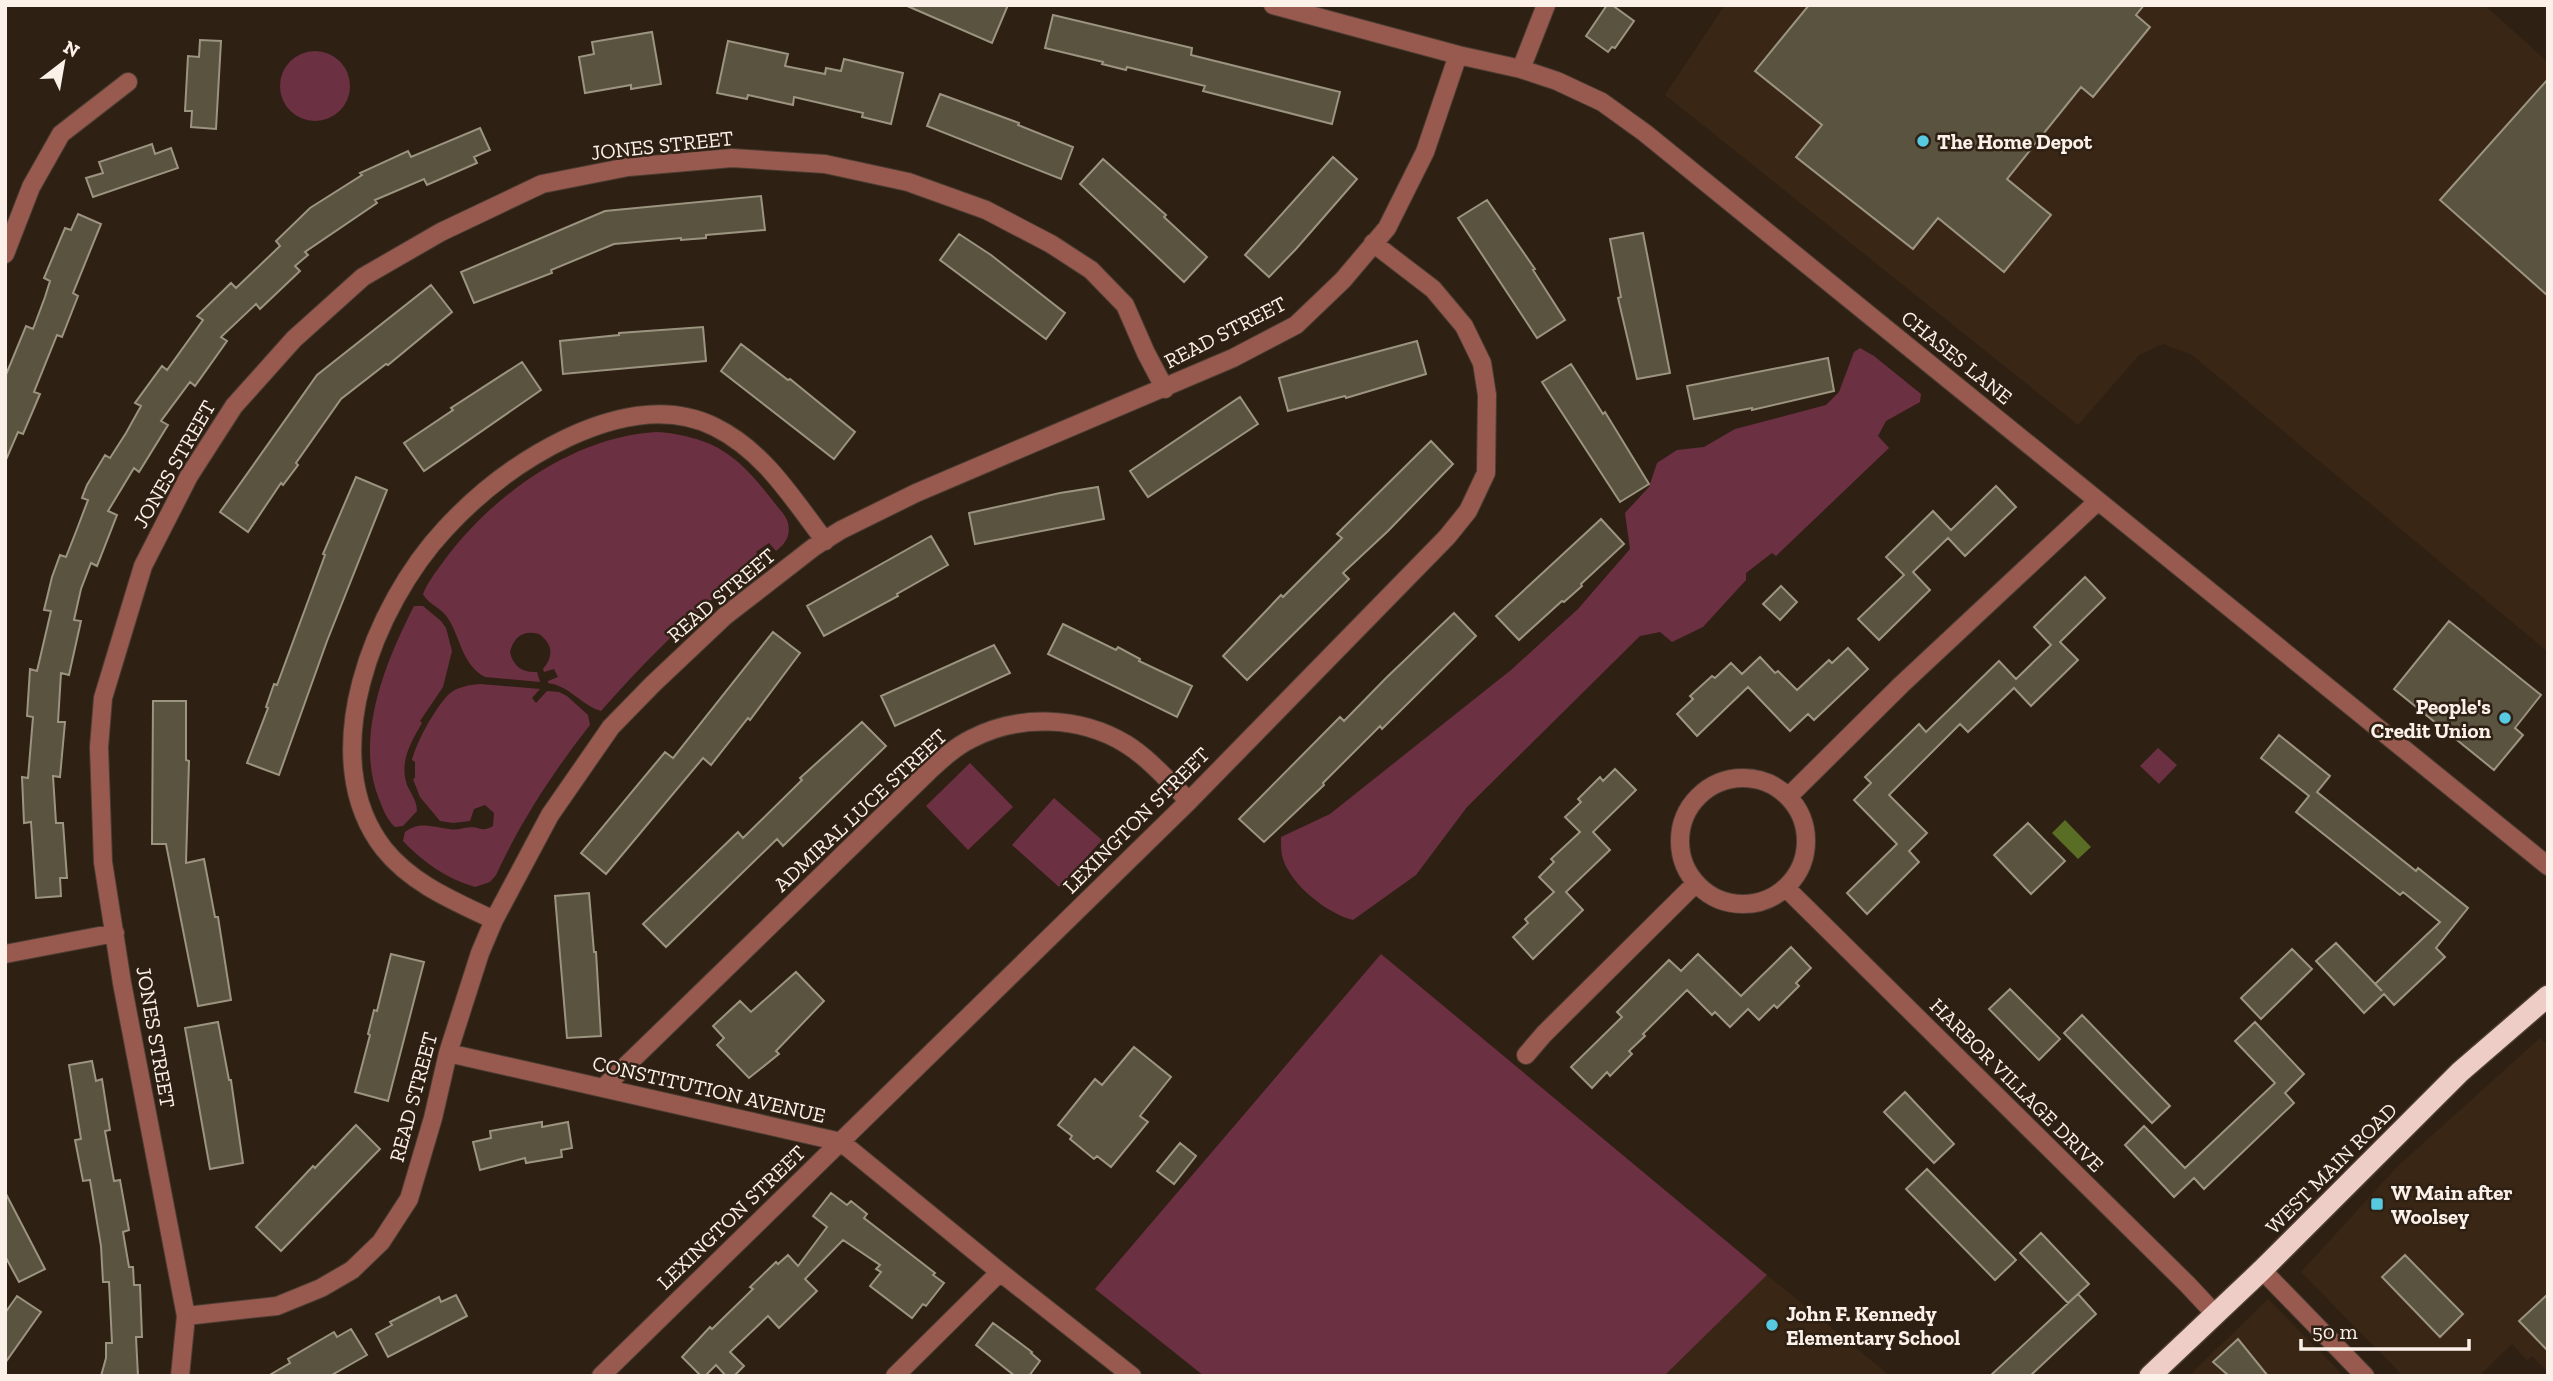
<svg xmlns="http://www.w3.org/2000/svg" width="2553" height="1381" font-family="'Zilla Slab',serif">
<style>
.built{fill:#3a2615}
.green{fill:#6c3043}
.water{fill:#596d24}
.building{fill:#5a5340;stroke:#9b947f;stroke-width:2}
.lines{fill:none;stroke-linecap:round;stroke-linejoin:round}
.street-casing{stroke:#4c3d32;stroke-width:20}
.highway-casing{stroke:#4c3d32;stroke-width:24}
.street{stroke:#985a4f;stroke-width:18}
.highway{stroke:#edcdc6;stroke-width:21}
.poi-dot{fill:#57c9e1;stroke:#2f2014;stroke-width:2.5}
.labels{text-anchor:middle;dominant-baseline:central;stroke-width:5;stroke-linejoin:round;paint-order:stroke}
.poi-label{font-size:21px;font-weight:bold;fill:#fbf1e9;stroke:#2f2014;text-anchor:start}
.street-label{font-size:21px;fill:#fbf1e9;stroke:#2f2014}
</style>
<rect width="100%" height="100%" fill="#2f2014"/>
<path class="built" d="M1725,5H2484L2548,62V652L2192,355L2163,344L2139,355L2078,425L2047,400L1665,95Z
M2540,1038L2548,1045V1372L2532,1356L2527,1360L2512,1344L2479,1376H2403L2301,1272L2397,1167Z
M1767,1275L1890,1376H1664Z
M2268,1299L2344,1376H2189Z"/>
<path class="green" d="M280 86a35 35 0 1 1 70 0a35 35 0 1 1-70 0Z
M1860,348L1874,356L1921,394L1920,402L1886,421L1878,436L1889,448L1776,556L1772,553L1746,573V580L1703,627L1672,642L1660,632L1640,636L1467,807L1416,875L1353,920C1328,914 1291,885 1283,859C1281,853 1281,844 1281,837L1330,814L1511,670L1578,609L1630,549L1625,513L1649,487L1657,463L1677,450L1704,447L1735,429L1826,405L1839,392L1854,352Z
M657,432C675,433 693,437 710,444C737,456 755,478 773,501C778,508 786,515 788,523C791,536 785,544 776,551L769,543L756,552L762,560C702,603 650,656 601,711C581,705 570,686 548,683V681L558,677L554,669L544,672L543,669C554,656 553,644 539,634C524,630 514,636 510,652C513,666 522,673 537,672L540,682L485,677C461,664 461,637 447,617C440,607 428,604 423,594C427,583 436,572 443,562C491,496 574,436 657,432Z
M414,606H423L441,621L446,628L452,651L443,687L420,721L422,723C411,742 399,762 407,785C411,794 417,801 417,811L403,826L395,827C387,820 383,809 379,799C354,737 386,661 414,606Z
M480,684L540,689L532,698L536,703L547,691L559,692L567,696L588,715L590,725C553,772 521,821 496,875L490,882L475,887C447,879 423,862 403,841L405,832C420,821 432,827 449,829C457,831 464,827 472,827C481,828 483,832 493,826L494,813L485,805L474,809L470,821L453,823L440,821L420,797L413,779L415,778V762L412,760C417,741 434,710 448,695C456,687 469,685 480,684Z
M2158,748L2177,765L2159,784L2140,766Z
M970,763L1013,807L968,850L926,806Z
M1054,798L1102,840L1059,887L1012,845Z
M1381,954L1767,1275L1664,1376H1204L1095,1289Z"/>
<path class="water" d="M2065,820L2091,847L2078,859L2052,833Z"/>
<path class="building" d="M905,5H1008L992,43Z
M1607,5H1612L1634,21L1615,48L1612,47L1608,52L1586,36Z
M1809,5H2144L2136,15L2150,27L2093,97L2081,87L2007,179L2051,215L2004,272L1938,218L1913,249L1796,157L1822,125L1755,71Z
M1053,15L1192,48L1191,55L1340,92L1332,124L1203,91L1205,86L1127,67L1126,70L1102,64L1103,62L1045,48Z
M652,32L661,84L631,89V85L585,93L579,57L594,54L592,42Z
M200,40L221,41L216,129L191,127L192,111H185L188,56L199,57Z
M728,41L788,54L785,66L825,74L826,68L841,71L844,59L903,73L891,124L862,117L863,113L794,97L793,105L748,95L747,99L717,93Z
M2548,79V296L2440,200Z
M940,94L1019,123L1018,125L1073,147L1061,179L927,126Z
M480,128L490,150L474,157L477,163L427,185L424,179L375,200L377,203L305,252L308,255L295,266L300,271L260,309L256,304L221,337L227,341L195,386L190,382L161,421L168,425L139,472L134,468L108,511L117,515L97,566L91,563L81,589L74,620L81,621L69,675L61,673L58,722H65L60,777L53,776L56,823H63L67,878H60L61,896L36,898L31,822L24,823L22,777L28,778L33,717L27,716L30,669L37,671L51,611L44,610L52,577L60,555L66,557L77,529L88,500L82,498L87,485L105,455L110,458L126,433L141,406L135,403L162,366L167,370L203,320L197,316L231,283L236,288L280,246L276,241L310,208L362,175L360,173L408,151L411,157Z
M152,144L155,154L171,148L178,168L93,197L86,178L103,173L99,162Z
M1333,157L1357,179L1296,249L1269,277L1245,255Z
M1103,159L1166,215L1164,217L1207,257L1184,282L1080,184Z
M761,196L765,230L706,235V238L681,240V238L614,244L551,270L552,273L474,303L461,272L605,211Z
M1487,200L1535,269L1533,270L1565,320L1537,338L1458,218Z
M78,214L101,224L73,293L78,296L62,337L57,335L34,392L40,394L23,434L18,432L5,462V377L26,326L33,329L45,297L50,281L44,278L65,228L71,230Z
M1643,233L1670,373L1637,379L1618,298L1621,297L1610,239Z
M959,234L991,255L1065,313L1046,339L940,260Z
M431,285L452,312L388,365L386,364L341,399L296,463L298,465L283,485L281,483L248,532L220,512L317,375Z
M703,327L706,361L563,374L560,341L619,335V333Z
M1417,341L1426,374L1346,398L1345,396L1288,411L1279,378Z
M741,344L788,380L790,379L855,432L834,459L721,371Z
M1828,358L1834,391L1752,410V408L1694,419L1687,386Z
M522,362L541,390L424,471L404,443L453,410L451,408Z
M1571,364L1603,414L1605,412L1649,484L1620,502L1542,382Z
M1240,397L1258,424L1148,497L1130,471Z
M1431,441L1453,464L1388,531L1343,573L1349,579L1247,680L1223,656L1281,595L1283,597L1342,538L1337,534Z
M356,477L387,490L327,641L279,775L247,763L268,708L266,707L274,684L277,685L325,555L323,554Z
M1996,486L2016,507L1965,556L1948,538L1913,572L1930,590L1879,640L1858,619L1904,575L1886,557L1933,511L1951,530Z
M1098,487L1104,519L975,544L969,513L1060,493Z
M1601,519L1624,544L1581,584L1582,586L1564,602L1562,601L1519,640L1496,616Z
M931,536L948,565L897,594L898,596L824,636L807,606Z
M2085,577L2105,598L2060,642L2078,660L2031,706L2014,688L1968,732L1960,724L1889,795L1927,833L1909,851L1919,862L1867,914L1847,893L1897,844L1854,800L1871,783L1865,777L1919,724L1926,732L1999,661L2016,679L2051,645L2034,627Z
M1781,586L1797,602L1780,620L1763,604Z
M1454,613L1476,636L1382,729L1380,726L1323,783L1324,785L1264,842L1239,819L1340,717L1344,721L1386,678Z
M2449,621L2541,695L2515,728L2523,735L2494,770L2394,689Z
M1063,624L1116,650L1118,647L1140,659L1139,661L1192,686L1177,717L1048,654Z
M773,632L800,653L750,720L748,718L711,765L703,758L606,874L581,853L665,752L673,758Z
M994,645L1010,673L895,726L881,696Z
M1848,648L1868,669L1814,720L1808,714L1790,731L1748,687L1697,736L1677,714L1693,699L1690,696L1712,676L1715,678L1731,663L1742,674L1760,657L1775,673L1778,671L1797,690L1829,660L1832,663Z
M153,701H186V760L189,761L186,863L204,859L215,917H218L231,1000L198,1006L166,844H152Z
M862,722L886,746L783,846L777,839L666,947L643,924L738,832L743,838L802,780L800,778Z
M2279,735L2330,776L2317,792L2416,871L2418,868L2468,908L2436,948L2445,957L2394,1005L2384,994L2364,1013L2316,961L2336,943L2382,991L2375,984L2440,922L2403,892L2400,895L2296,812L2309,796L2261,758Z
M1615,769L1636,790L1593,832L1610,850L1566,892L1583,910L1533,959L1513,937L1528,923L1525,919L1554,892L1539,877L1554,862L1551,859L1580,832L1565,817L1581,802L1578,799L1600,777L1603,781Z
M2028,823L2065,861L2031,894L1994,855Z
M589,893L594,952H596L601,1036L567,1038L555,896Z
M1791,947L1811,968L1796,983L1799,986L1777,1008L1774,1005L1759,1020L1748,1009L1730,1027L1715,1012L1712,1015L1687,990L1643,1034L1645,1036L1629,1051L1632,1054L1610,1076L1607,1072L1592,1088L1571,1067L1622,1017L1617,1012L1669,960L1681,971L1698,954L1741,996Z
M2292,949L2312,969L2261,1019L2241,998Z
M391,954L424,962L388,1101L355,1092L370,1035L368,1034L374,1010L377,1011Z
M796,972L824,1001L776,1051L779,1054L749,1078L717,1045L724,1038L713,1026L740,1001L751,1012Z
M2010,989L2060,1039L2039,1060L1989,1009Z
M2082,1015L2170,1106L2152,1123L2064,1033Z
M218,1022L229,1080H231L243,1163L210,1169L185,1028Z
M2255,1022L2304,1074L2285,1093L2294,1103L2204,1189L2194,1178L2174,1197L2125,1145L2144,1126L2185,1168L2275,1083L2235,1041Z
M1134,1047L1171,1077L1140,1116L1148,1122L1111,1167L1097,1156L1094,1159L1070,1139L1072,1136L1058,1125L1095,1079L1102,1085Z
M92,1061L96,1081L102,1079L110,1130L105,1131L114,1181L120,1180L129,1230L123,1232L129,1267H133L134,1285H140L142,1337H136L138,1376H101L106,1358V1343H112L109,1282H103L101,1246L90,1180L83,1181L75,1140L81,1139L69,1065Z
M1905,1092L1954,1144L1934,1163L1884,1112Z
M542,1122V1127L568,1122L572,1148L561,1150L562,1157L526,1163L525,1158L480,1170L473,1142L491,1138L490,1131Z
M356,1125L380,1149L281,1251L256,1227L313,1166L315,1168Z
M1180,1143L1196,1156L1174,1184L1157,1171Z
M1927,1169L2016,1260L1995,1280L1906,1189Z
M5,1192L45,1269L19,1282L5,1256Z
M831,1193L847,1205L851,1201L867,1214L864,1218L935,1273L933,1275L944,1283L926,1306L923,1304L912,1318L870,1286L881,1272L876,1269L880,1265L843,1240L805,1279L817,1291L779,1328L768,1316L730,1352L744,1366L734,1376H726L716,1365L705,1376H701L682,1357L710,1327L712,1329L753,1289L750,1287L776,1262L778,1264L788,1255L798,1266L827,1227L813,1216Z
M2041,1233L2089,1284L2068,1303L2020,1253Z
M2405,1255L2463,1314L2440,1337L2382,1277Z
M2078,1294L2096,1314L2030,1376H1990Z
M2548,1294V1351L2519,1321Z
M456,1295L467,1316L388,1357L376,1334L392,1325L390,1322L439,1297L441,1302Z
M17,1296L41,1312L5,1363V1313Z
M993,1323L1032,1352L1031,1353L1040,1361L1029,1376H1015L976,1345Z
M351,1329L367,1355L330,1376H268L290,1363L288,1359L334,1332L337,1337Z
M2238,1339L2268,1376H2229L2213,1362Z"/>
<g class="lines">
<g class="street-casing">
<path id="street" d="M1273,5L1458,55L1521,69L1557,81L1602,102L1645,133L2548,866
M1521,69L1546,5
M5,254L31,187L61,134L128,82
M1680 841a63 63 0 1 1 126 0a63 63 0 1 1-126 0Z
M1788,797L1901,685L2098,501
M1786,888L2188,1285L2215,1314
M494,920C454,901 412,884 384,849C312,757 375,604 445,529C480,491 521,460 567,438C614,416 667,403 715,427C764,451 793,499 825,541
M5,954L115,933
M448,1053L841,1142L1000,1272L1132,1376
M1526,1055L1544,1034L1695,884
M603,1088L929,771C942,759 955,747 971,739C1019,714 1080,716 1126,744C1150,759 1169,782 1189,801
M2262,1270L2365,1376
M186,1316L277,1306L321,1288L352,1270L381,1242L409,1199L433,1118L448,1053L480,953L494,920L550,815L611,727L653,684L725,616L814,547L841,530L916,493L1233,358L1296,325L1343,280L1387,228L1425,152L1458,55
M180,1376L186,1316L122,983L103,862L99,747L103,698L143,566L189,476L234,406L294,339L363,277L441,232L542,184L628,167L732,158L825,164L908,182L986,210L1051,244L1091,270L1125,305L1146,353L1165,389
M601,1376L1189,801L1447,537L1468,511L1486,473L1487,395L1482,363L1464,326L1433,289L1373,243
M895,1376L1000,1272"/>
</g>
<g class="highway-casing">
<path id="highway" d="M2150,1376L2262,1270L2460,1072L2548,996"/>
</g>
<use href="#street" class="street"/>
<use href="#highway" class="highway"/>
</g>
<g class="poi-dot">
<circle cx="1923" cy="141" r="7"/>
<circle cx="2505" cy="718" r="7"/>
<rect x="2370" y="1197" width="14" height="14" rx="3.5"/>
<circle cx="1772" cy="1325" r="7"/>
</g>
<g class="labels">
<g class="poi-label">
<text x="1937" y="141">The Home Depot</text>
<text x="2491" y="706" text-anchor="end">People's<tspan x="2491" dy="24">Credit Union</tspan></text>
<text x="2391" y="1192">W Main after<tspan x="2391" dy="24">Woolsey</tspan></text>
<text x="1786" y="1313">John F. Kennedy<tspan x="1786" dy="24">Elementary School</tspan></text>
</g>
<g class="street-label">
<text transform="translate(662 145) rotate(-6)">JONES STREET</text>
<text transform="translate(1225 332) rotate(-27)">READ STREET</text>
<text transform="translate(1957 357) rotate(39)">CHASES LANE</text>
<text transform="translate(174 464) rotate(-60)">JONES STREET</text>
<text transform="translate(721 595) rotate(-40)">READ STREET</text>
<text transform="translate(860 810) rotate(-43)">ADMIRAL LUCE STREET</text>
<text transform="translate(1136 820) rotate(-45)">LEXINGTON STREET</text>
<text transform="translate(156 1037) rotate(80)">JONES STREET</text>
<text transform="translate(2017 1085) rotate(45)">HARBOR VILLAGE DRIVE</text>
<text transform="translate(709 1089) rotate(13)">CONSTITUTION AVENUE</text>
<text transform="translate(413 1097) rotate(-75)">READ STREET</text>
<text transform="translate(2331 1168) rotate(-45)">WEST MAIN ROAD</text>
<text transform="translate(731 1217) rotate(-44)">LEXINGTON STREET</text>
</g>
</g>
<rect width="2553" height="1381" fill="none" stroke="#fbf1e9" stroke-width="14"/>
<g transform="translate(63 63) rotate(31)" stroke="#2f2014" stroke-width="5" paint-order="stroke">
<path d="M0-5L12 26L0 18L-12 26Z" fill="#fbf1e9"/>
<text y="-10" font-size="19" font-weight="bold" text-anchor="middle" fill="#fbf1e9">N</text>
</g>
<path d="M2301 1339v10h168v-10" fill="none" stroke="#fbf1e9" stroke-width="3.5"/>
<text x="2312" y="1339" font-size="21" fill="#fbf1e9" stroke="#2f2014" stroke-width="5" paint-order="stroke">50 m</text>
</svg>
